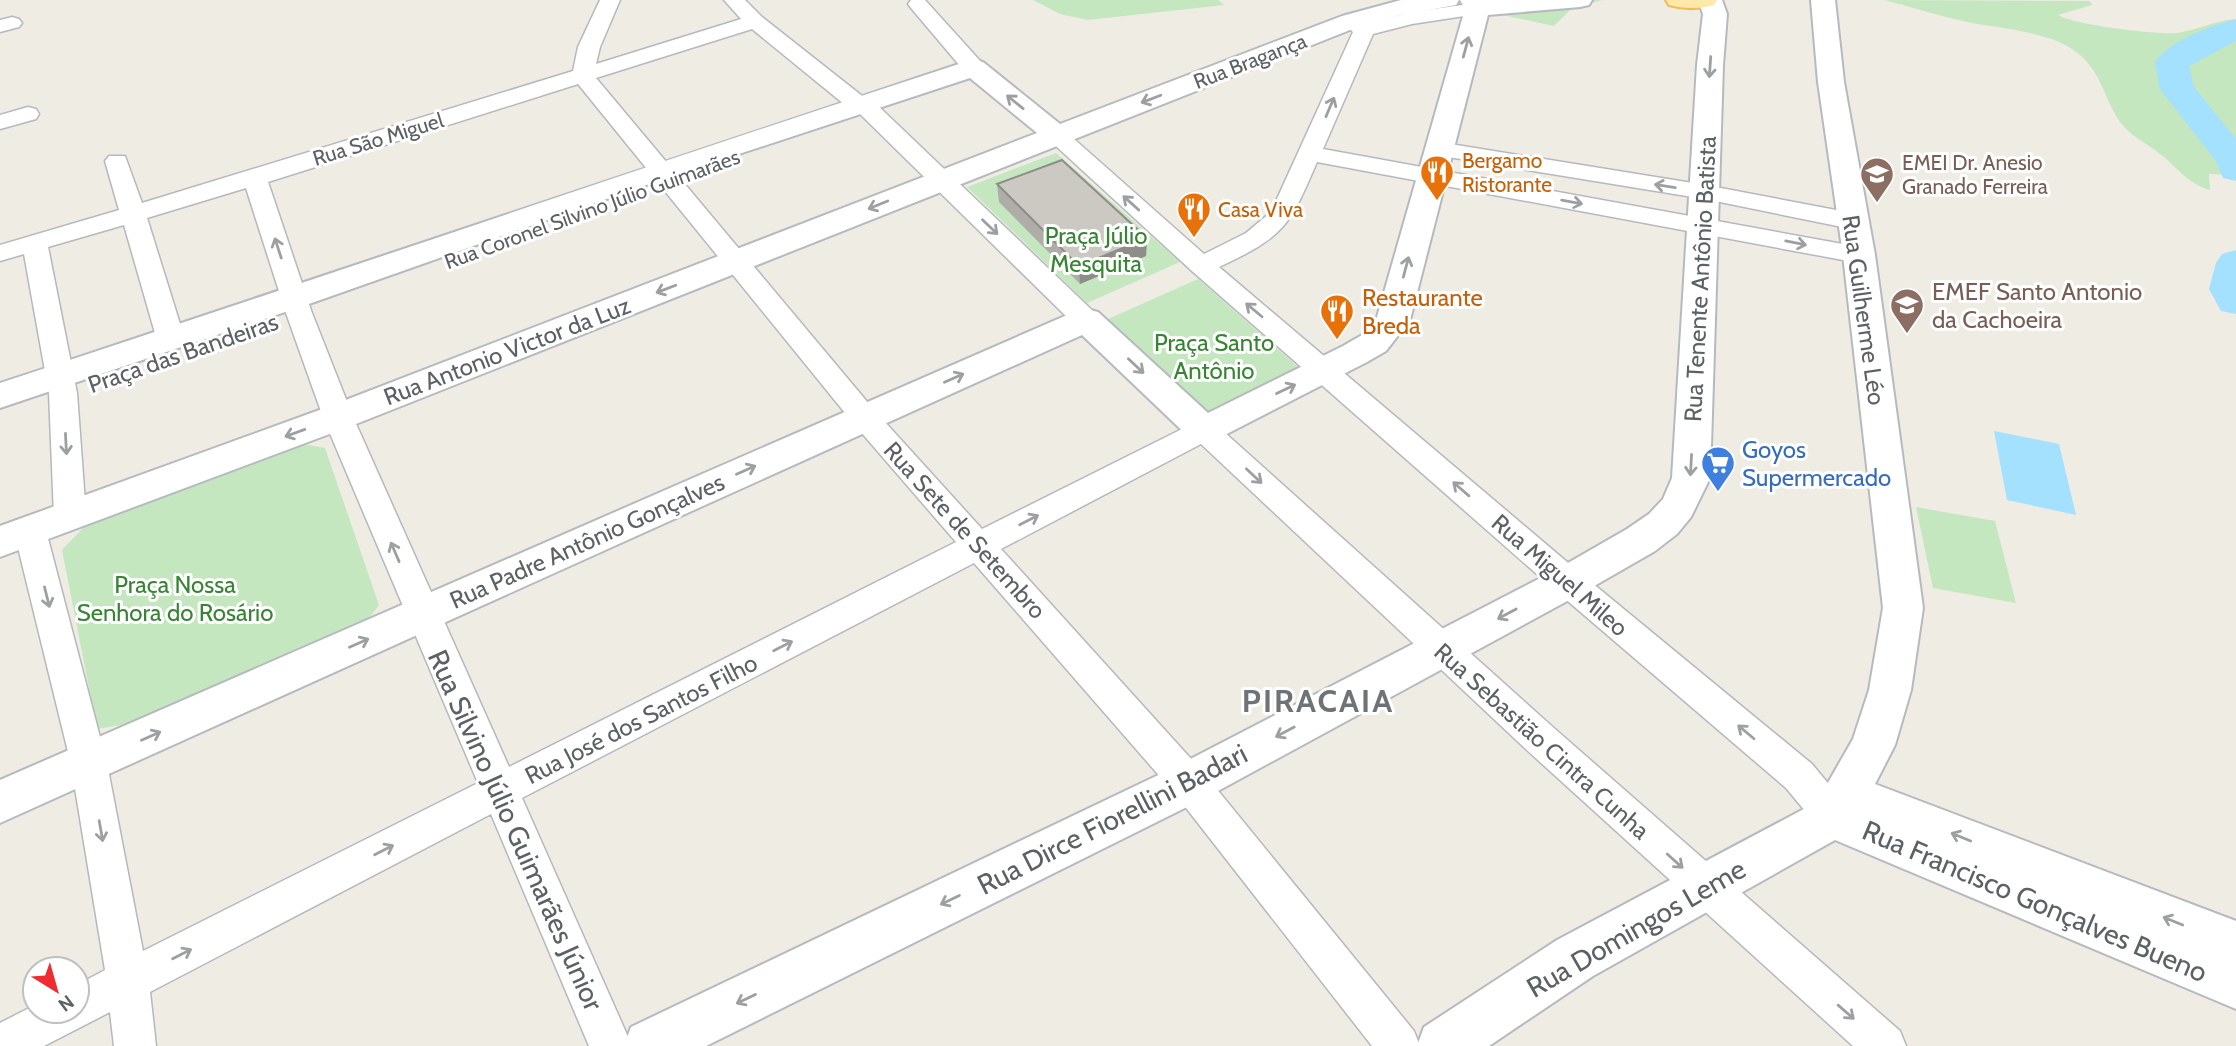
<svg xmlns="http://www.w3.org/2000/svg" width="2236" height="1046" font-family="Cabin,sans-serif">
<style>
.green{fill:#c4e7c0}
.water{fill:#a4e0ff}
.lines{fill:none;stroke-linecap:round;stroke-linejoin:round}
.river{fill:#a4e0ff;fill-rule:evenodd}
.street-casing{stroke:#b5b8bc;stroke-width:3}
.secondary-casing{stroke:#b6babf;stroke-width:4}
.primary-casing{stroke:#f4ba58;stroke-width:4}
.street{fill:#fff;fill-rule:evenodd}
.secondary{fill:#fff;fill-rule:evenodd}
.primary{fill:#ffe9a9;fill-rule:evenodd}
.wall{fill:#afada8}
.shaded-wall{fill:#8f8d88}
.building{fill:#ccc9c3;stroke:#8f8d88;stroke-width:2}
.oneway{stroke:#9da0a3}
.labels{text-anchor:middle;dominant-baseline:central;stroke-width:6;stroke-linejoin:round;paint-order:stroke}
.far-street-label{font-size:21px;fill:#5c6165;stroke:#fff}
.far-food-label{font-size:21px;fill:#c56008;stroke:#fff;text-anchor:start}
.far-education-label{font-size:21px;fill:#785e54;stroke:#fff;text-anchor:start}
.park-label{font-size:24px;fill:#378533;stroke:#fff}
.street-label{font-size:24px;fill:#5c6165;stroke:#fff}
.education-label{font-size:24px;fill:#785e54;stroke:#fff;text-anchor:start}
.food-label{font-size:24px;fill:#c56008;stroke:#fff;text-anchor:start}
.shop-label{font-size:24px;fill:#366cbe;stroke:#fff;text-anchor:start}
.near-street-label{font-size:28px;fill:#5c6165;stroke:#fff}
.district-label{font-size:32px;font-weight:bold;letter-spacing:2px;fill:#6d7377;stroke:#fff}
</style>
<rect width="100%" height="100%" fill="#efece4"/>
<path class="green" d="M1033,0H1218L1224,5L1088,20L1060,14Z
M1488,0H1602L1571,9L1554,26L1503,15Z
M1884,0L2090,1L2092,5L2058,15C2074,25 2158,35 2177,33C2197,30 2218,20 2236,19V175L2209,174L2210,190C2189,184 2179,170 2163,156C2147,143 2130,137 2118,119C2104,97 2101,73 2080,55C2053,31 2001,29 1967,22C1939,16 1912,7 1884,0Z
M1056,153L1180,262L1087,303L967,187Z
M1198,279L1298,367L1204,414L1108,319Z
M303,444L325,448L379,605L365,624L127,724L97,729L62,550L85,526Z
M1916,507L1995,521L2016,603L1933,588Z"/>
<path class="water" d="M1994,431L2059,444L2076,515L2007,500Z"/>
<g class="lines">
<path class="river" d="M2236,19V41L2189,66L2194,87L2236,139V181L2223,178L2216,161L2160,89L2155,62C2171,40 2210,26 2236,19Z
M2236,250V314L2221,311L2209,289L2216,263L2222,254Z"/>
<g class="street-casing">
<path id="street" d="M600,0H620L600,47L596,64L741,19L724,0H745L762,17L866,99L875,103L1096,314L1100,320L1096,326L1086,329L1076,326L859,113L850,109L752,29L596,78L874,410L982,529L1194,423L1204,419L1214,423L1555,729L1900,1031L1906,1046H1853L1529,752L1201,444L1001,549L1202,771L1414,1031L1420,1046H1372L1176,795L974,563L522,798L632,1046H589L491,814L150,992L156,1046H114L110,1012L44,1046H0V1023L35,1005V1011H77V985L105,970L71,764L14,531L19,522L30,519L41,522L46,531L107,764L143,951L478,783L323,417L286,313L246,188L147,218L185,340L181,347L171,349L161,347L157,340L124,225L48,247L77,393L86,516L81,524L70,528L59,524L54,516L49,393L24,254L0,261V245L119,210L105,161L109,156H125L142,203L573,71L578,47ZM578,84L854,424L956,542L509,767L353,417L312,313L268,182Z
M911,0H925L982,63L985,68L982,73H966L911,8L908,4Z
M1477,3L1484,5L1487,9L1484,13L1412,24L1373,34L1323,149L1859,247L1868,249L1872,255L1868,261L1859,263L1317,162C1289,227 1285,236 1219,267L1580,573L1812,764L1846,805L1852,817L1846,829L1833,834L1820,829L1786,788L1556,591L1192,271L1045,136L1049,131H1065L1204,254L1246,233L1271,212L1353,32L1341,21L1344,17H1358L1367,23L1412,12Z
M12,17L19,19L22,23L19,27L0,32V20Z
M28,107L36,109L39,114L36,119L0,129V115Z
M1438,142L1705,185L1852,213L1861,216L1864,221L1861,226L1852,229L1705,199L1430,154L1426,149L1430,144Z"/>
</g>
<g class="secondary-casing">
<path id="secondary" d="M1401,0H1459L1456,5L1400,15L1360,26L351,426L0,557V526L325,408L1037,133L970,78L672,176L306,305L0,408V383C322,278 642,167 965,62L974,60L983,62L1060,124L1342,16Z
M1460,0H1592L1589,5L1580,7L1488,15L1410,320L1386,351L1367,362L1217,439L1204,443L1191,439L1082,335L0,823V780L1074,312L1086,309L1098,312L1208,413L1343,346L1362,335L1377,317L1465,9Z
M1698,0H1722L1727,14L1723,65L1710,478L1691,517L1677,534L1655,551L1582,593L1205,798L706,1046H624L631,1027L1173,768L1554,571L1627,529L1649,514L1663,499L1672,478L1697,65L1703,14Z
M1811,0H1835L1844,82L1875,255L1923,608L1911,690L1895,745L1875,784L2236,921V1009L1835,840L1593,976L1489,1046H1417L1424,1027L1557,940L1817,802L1853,739L1869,690L1883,608L1843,255L1818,82Z"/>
</g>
<g class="primary-casing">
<path id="primary" d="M1666,0H1717L1714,5C1700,9 1683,9 1669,5Z"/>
</g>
<use href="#street" class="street"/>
<use href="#secondary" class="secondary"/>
<use href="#primary" class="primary"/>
</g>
<path class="wall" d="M997,184L1147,238L1146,256L1080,284L999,202Z"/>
<path class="shaded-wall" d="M1147,238L1146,256L1080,284L1079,266Z"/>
<path class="building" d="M1062,160L1147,238L1079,266L997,184Z"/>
<defs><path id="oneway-shaft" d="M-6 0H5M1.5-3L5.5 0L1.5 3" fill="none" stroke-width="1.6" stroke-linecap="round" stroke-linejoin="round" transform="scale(1.75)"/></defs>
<g class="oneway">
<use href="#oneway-shaft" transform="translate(1466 47) rotate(-75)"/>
<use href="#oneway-shaft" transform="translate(1710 67) rotate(94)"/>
<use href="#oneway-shaft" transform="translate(1151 99) rotate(159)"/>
<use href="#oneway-shaft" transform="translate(1015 102) rotate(-141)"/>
<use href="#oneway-shaft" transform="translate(1330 107) rotate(-67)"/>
<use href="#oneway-shaft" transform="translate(1665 186) rotate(-171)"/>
<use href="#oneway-shaft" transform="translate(1572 202) rotate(10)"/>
<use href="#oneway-shaft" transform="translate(1131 203) rotate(-138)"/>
<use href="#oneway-shaft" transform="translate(878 205) rotate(158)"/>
<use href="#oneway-shaft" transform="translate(990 227) rotate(44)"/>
<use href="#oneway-shaft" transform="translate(1796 243) rotate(11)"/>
<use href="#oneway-shaft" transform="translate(278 248) rotate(-108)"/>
<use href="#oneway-shaft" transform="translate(1406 267) rotate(-75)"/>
<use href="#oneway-shaft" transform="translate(666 289) rotate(159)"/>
<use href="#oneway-shaft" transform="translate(1254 310) rotate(-140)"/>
<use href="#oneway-shaft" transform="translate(1136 366) rotate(43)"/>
<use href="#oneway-shaft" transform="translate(954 378) rotate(-24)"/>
<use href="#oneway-shaft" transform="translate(1286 389) rotate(-26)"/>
<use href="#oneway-shaft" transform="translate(295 433) rotate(160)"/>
<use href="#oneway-shaft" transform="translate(66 444) rotate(87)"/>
<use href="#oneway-shaft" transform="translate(1691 465) rotate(93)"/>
<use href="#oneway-shaft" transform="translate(746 470) rotate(-24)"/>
<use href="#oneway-shaft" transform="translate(1254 476) rotate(43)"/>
<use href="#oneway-shaft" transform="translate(1461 489) rotate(-139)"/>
<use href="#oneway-shaft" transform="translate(1029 520) rotate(-27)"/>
<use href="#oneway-shaft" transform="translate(395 552) rotate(-113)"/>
<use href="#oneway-shaft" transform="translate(47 597) rotate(76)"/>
<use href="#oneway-shaft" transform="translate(1507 614) rotate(152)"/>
<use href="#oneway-shaft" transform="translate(359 643) rotate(-24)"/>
<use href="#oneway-shaft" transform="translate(783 646) rotate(-27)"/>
<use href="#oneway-shaft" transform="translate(1285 732) rotate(152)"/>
<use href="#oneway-shaft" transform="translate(1746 732) rotate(-140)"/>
<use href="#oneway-shaft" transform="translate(151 736) rotate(-24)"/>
<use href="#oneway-shaft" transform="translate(101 831) rotate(80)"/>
<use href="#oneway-shaft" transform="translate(1961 837) rotate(-158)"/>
<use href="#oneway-shaft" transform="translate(384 850) rotate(-27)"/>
<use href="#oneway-shaft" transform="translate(1675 861) rotate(42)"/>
<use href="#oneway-shaft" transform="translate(950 900) rotate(154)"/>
<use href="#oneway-shaft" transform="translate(2173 921) rotate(-158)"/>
<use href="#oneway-shaft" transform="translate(182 954) rotate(-27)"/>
<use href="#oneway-shaft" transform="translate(746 999) rotate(154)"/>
<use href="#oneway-shaft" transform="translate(1846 1012) rotate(41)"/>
</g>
<defs>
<g id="restaurant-pin" transform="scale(1.75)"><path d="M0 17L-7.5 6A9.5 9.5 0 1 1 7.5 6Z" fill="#e8710a" stroke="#fff"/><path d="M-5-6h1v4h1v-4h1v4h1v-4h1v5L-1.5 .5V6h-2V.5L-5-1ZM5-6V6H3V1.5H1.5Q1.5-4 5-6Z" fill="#fff"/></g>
<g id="school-pin" transform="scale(1.75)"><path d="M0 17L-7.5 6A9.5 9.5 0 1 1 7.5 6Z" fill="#8d6e63" stroke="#fff"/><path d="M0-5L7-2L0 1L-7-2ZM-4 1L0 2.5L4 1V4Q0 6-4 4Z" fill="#fff"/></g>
<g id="supermarket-pin" transform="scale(1.75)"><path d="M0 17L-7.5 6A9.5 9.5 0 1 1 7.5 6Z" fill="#3f7fe0" stroke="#fff"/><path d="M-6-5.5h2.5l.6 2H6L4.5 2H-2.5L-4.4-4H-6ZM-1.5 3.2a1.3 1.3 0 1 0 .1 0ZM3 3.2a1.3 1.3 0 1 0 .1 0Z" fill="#fff"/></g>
</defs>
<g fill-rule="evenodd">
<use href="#restaurant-pin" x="1437" y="172"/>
<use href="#school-pin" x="1877" y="174"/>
<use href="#restaurant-pin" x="1194" y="209"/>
<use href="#school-pin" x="1907" y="305"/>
<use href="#restaurant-pin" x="1337" y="311"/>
<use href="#supermarket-pin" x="1718" y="463"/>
</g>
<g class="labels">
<g class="far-street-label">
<text transform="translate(1250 61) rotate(-21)">Rua Bragança</text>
<text transform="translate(378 139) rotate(-17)">Rua São Miguel</text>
<text transform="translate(592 209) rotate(-20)">Rua Coronel Silvino Júlio Guimarães</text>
</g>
<g class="far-food-label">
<text x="1462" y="160">Bergamo<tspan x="1462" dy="24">Ristorante</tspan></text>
<text x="1218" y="209">Casa Viva</text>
</g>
<g class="far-education-label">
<text x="1902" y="162">EMEI Dr. Anesio<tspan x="1902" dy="24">Granado Ferreira</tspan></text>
</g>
<g class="park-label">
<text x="1096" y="235">Praça Júlio<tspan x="1096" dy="28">Mesquita</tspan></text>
<text x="1214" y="342">Praça Santo<tspan x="1214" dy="28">Antônio</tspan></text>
<text x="175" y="584">Praça Nossa<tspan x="175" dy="28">Senhora do Rosário</tspan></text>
</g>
<g class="street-label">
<text transform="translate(1700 279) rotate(-87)">Rua Tenente Antônio Batista</text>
<text transform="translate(1864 310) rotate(82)">Rua Guilherme Léo</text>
<text transform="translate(507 351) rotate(-21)">Rua Antonio Victor da Luz</text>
<text transform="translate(183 353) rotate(-19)">Praça das Bandeiras</text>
<text transform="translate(965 530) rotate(48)">Rua Sete de Setembro</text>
<text transform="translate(587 541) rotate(-24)">Rua Padre Antônio Gonçalves</text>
<text transform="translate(1560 575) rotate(41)">Rua Miguel Mileo</text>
<text transform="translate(641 719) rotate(-27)">Rua José dos Santos Filho</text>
<text transform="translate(1542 741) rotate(42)">Rua Sebastião Cintra Cunha</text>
</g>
<g class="education-label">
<text x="1932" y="291">EMEF Santo Antonio<tspan x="1932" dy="28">da Cachoeira</tspan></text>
</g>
<g class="food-label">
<text x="1362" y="297">Restaurante<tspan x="1362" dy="28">Breda</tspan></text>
</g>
<g class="shop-label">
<text x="1742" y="449">Goyos<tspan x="1742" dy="28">Supermercado</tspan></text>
</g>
<g class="near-street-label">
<text transform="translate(1112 819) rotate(-27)">Rua Dirce Fiorellini Badari</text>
<text transform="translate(516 830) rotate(66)">Rua Silvino Júlio Guimarães Júnior</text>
<text transform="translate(2035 901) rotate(23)">Rua Francisco Gonçalves Bueno</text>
<text transform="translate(1636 928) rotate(-30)">Rua Domingos Leme</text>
</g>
<g class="district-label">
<text x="1318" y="700">PIRACAIA</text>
</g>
</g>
<g transform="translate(56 990) rotate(143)"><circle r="33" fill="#ffffff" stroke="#bec0c1" stroke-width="2"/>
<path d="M0-5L12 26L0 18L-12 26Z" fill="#ed2d30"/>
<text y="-10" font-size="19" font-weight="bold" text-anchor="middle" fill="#5c6165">N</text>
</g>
</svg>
